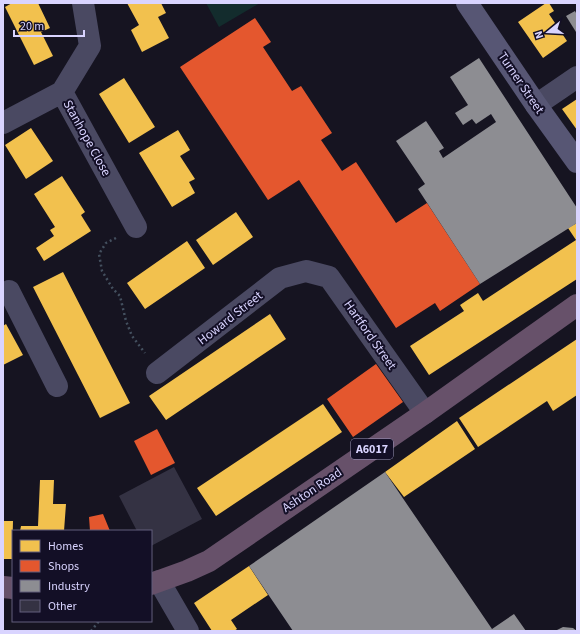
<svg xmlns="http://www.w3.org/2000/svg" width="580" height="634" font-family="'Source Sans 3',sans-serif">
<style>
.green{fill:#132c2d}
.homes{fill:#f2c14e}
.shops{fill:#e4572e}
.industry{fill:#8d8d92}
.building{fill:#343243}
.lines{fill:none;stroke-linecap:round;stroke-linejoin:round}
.path{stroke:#44505f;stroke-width:2.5;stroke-dasharray:2 3;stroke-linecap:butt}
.street{stroke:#4a4962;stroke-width:22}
.secondary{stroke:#575674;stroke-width:22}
.highway{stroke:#67516a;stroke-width:22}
.labels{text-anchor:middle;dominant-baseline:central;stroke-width:4;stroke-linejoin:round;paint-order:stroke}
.shield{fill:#130f26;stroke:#9e99be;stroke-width:1}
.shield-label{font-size:12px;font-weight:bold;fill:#d9d4ff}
.street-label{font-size:13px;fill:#d9d4ff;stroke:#130f26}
</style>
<rect width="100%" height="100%" fill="#161421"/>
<path class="green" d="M206,3H260L219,27Z"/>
<path class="homes" d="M12,3H38L50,28L41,32L53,56L34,65L5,7Z
M127,3H161L166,13L158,17L169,38L142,52L131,30L139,25Z
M546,3H549L554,11L549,14L567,41L543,58L518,22Z
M124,78L155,127L129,143L99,94Z
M577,99V130L562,109Z
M31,128L53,161L26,179L5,145Z
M178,130L190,150L180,156L195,179L189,182L195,193L172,207L139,153Z
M62,176L85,212L81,215L91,231L44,261L36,248L54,236L50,230L55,227L34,194Z
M236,212L253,237L213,265L196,240Z
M577,223V279L429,375L410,346L464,311L460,305L478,293L483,301L576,240L568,228Z
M187,241L205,268L145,309L127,283Z
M63,272L130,403L100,418L33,287Z
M270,314L286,339L166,420L149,396Z
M6,324L23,355L3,365V326Z
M577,339V395L553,411L547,401L478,447L459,418Z
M323,404L342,432L216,516L197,488Z
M457,421L475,449L404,497L385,472Z
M40,480H54L53,504H66L64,531H20L21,526H38Z
M3,521H13L12,559H3Z
M249,566L268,595L231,620L237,629L234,631H212L194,603Z"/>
<path class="shops" d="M255,18L271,42L263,47L292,91L301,86L332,133L321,140L342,171L356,162L396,223L427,203L480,284L440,311L435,303L396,328L299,180L268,200L180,67Z
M376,364L403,402L353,437L327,399Z
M157,429L175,463L151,475L134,441Z
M103,514L110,531H90L89,517Z"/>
<path class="industry" d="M575,11L577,15L576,32L566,16Z
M479,58L577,208V223L480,284L418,189L425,184L396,141L426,121L444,148L439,151L443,158L496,122L491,114L476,124L472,119L463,125L455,113L468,105L450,77Z
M385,472L492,629L514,614L526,631H293L249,566Z
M563,627L573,628L577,631H555Z"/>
<path class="building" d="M174,467L202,519L151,546V531H137L119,496Z"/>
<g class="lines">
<path class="path" d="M116,238L106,243L99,254L102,271L113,289L120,296L126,321L132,336L145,353
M91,631L99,621"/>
<path class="street" d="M83,3L90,46L62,92L136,227
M536,105L577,77
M3,123L62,92
M3,294L9,291L57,386
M157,373L280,278L306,271L329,277L425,413
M159,581L188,631"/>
<path class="secondary" d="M467,3L536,105L577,162"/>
<path class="highway" d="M151,584L187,571L209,561L425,413L577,305
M3,587L13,588"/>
</g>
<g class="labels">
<rect class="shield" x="351" y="439" width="42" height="20" rx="3"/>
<g class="shield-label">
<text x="372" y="449">A6017</text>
</g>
<g class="street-label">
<text transform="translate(521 83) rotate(56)">Turner Street</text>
<text transform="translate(87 138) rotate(61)">Stanhope Close</text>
<text transform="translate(230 318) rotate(-38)">Howard Street</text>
<text transform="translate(370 335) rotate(55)">Hartford Street</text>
<text transform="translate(312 490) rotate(-34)">Ashton Road</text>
</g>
</g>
<rect width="580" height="634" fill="none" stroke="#d9d4ff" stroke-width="8"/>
<rect x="12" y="530" width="140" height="92" fill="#130f26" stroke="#625e7d"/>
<rect x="20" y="540" width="20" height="12" fill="#f2c14e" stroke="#625e7d"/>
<text x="48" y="550" font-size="12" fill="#d9d4ff">Homes</text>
<rect x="20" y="560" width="20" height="12" fill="#e4572e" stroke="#625e7d"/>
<text x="48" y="570" font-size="12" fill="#d9d4ff">Shops</text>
<rect x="20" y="580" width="20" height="12" fill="#8d8d92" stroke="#625e7d"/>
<text x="48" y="590" font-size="12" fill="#d9d4ff">Industry</text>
<rect x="20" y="600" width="20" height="12" fill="#343243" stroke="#625e7d"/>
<text x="48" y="610" font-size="12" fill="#d9d4ff">Other</text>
<g transform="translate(548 32) rotate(252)" stroke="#130f26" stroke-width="3" paint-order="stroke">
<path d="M0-3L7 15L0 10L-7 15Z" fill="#d9d4ff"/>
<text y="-6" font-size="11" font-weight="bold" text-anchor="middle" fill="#d9d4ff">N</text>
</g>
<path d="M14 30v6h70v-6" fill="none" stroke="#d9d4ff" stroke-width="2"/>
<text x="20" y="30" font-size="12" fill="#d9d4ff" stroke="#130f26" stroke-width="3" paint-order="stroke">20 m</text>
</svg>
